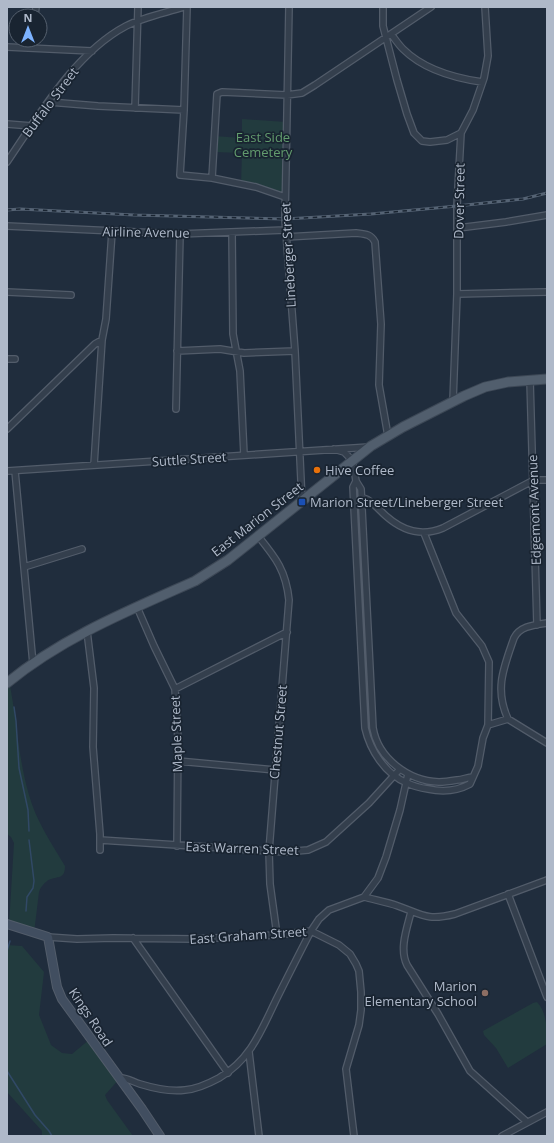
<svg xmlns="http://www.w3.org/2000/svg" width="554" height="1143" font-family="'Open Sans',sans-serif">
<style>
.green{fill:#223b3e}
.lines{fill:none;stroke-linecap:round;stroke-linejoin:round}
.stream{stroke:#314966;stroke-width:1.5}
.street-casing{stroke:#525c6a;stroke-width:8}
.secondary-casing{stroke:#525c6a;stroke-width:10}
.primary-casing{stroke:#3d4856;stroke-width:11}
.street{stroke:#343f4d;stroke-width:5.5}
.secondary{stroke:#414e60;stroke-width:8}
.primary{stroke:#515e6d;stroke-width:9}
.rail-casing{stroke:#556374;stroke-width:3}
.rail{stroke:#192431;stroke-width:1.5;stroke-dasharray:4.5;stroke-linecap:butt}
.food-dot{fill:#e8710a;stroke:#192431;stroke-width:1.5}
.transit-dot{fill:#1a4fb4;stroke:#192431;stroke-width:1.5}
.education-dot{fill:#8d6e63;stroke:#192431;stroke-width:1.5}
.labels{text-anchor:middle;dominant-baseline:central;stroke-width:3.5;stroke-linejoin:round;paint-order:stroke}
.street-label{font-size:13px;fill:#afb9c9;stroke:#192431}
.park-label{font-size:13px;fill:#639c6e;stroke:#192431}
.poi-label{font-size:13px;fill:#afb9c9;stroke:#192431;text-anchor:start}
</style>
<rect width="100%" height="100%" fill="#202d3d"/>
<path class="green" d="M242,119L286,122L285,197L241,184L242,153L214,152V136L242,138Z
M9,681C17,719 18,758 29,795C36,821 52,844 65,866C65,881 56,875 47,881C43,884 40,888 39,892L34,933L9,925L14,843L11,837L7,834V683Z
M7,945L22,946L44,972L39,1015L51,1045L62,1053L72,1054L90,1039L120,1078L105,1095L107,1100L133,1136H42V1131L7,1092Z
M537,1002C547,1012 547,1030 547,1044L508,1068L496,1048L484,1035L483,1031L533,1003Z"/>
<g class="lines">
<path class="stream" d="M14,707L16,721L19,768L28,810L29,831
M26,911L27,897L33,888L34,881L29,840
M7,951L10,941
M7,1071L35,1115L49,1131L52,1136"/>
<g class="street-casing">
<path id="street" d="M187,7L184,110L180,175L212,178L256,187L285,197
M289,7L285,219L295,351L302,502
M383,7V26L397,80L407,114L414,133L422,141L430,142L447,140L461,133
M35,16L36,7
M391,34C395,39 398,44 403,49C424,70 454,78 482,82
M7,47L92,51
M33,48L34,40
M49,102L98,106L184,110
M135,108L138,7
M7,124L32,126
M7,162C39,115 75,53 126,26C144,17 165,13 184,7
M212,178L217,94L222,92L287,95L302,93L315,85L431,7
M7,226L180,234L285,230
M458,228L506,222L547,215
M232,232L233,334L240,371L244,455
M286,237L356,233C365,234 371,234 375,242L381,324L379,385L388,436
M7,292L71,295
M457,294L547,292
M177,351L220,349L244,353L295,351
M7,359H15
M530,380L537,625
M453,401L457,294V206L461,133L473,110L484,78L488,56L485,7
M176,409L180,234
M7,429L95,344L102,340L106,319L112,232
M334,449L344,452L349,457L354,468L356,481L361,489L373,728C378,758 408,781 439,782C445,782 451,781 457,780C463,780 467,777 473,777
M94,465L102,340
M7,471L369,447
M15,471L33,664
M356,481L353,487L365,728C370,750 385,774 407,783C413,786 421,788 428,789C442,792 457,791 470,784L478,766L483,738L488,725L489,662L482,646L456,613L424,533
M361,497C372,500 378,509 386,516C403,531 421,537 443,528L534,480H547
M258,536C276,558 286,571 289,600L269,851L270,884L277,935
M24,567L82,549
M137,607L154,646L175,689L178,739L177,846
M87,631L94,688L93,747L100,834V850
M175,689L287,632
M508,719C494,689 504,667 514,638C520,626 534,625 547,623
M488,725L508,719L547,743
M178,761L275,770
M100,840L285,852L308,850L326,842L369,803L400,769
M508,894L547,997
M364,897C375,900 387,902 398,906C423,915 427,921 455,914L547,880
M411,912C407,928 399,949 407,965L438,1014L470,1071L527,1122
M48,937L77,939L113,938L194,939L277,935L311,931L339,945L350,954L356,964L359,971L361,992V1010L359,1025L346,1069L354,1136
M133,938L228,1073
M249,1052L259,1136
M120,1078C126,1077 133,1082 140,1084C153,1088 170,1092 185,1090C197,1089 208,1084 219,1078C252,1059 262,1028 278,996C289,974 300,952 311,931L319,919L329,910L364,897L378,878L386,857L400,810L408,774
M502,1136L547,1112"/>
</g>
<g class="secondary-casing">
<path id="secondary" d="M7,924L48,937L57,987L62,999L142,1109L160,1136"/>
</g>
<g class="primary-casing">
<path id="primary" d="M7,683C63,637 130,610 195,581L228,560L371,446L403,427L464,396L485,387L508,382L547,379"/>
</g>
<use href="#street" class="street"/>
<use href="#secondary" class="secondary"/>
<use href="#primary" class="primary"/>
<g class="rail-casing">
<path id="rail" d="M7,210L20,209L134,215L285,219L371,214L457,206L523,199L547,193"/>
</g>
<use href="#rail" class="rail"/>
</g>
<circle class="food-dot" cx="317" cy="470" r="4"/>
<rect class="transit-dot" x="298" y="498" width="8" height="8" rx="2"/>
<circle class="education-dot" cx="485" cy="993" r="4"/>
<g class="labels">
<g class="street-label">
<text transform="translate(50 102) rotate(-53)">Buffalo Street</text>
<text transform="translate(459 201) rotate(-89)">Dover Street</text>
<text transform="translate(146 232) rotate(1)">Airline Avenue</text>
<text transform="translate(288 255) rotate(-93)">Lineberger Street</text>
<text transform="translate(189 459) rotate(-4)">Suttle Street</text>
<text transform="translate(534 510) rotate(-92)">Edgemont Avenue</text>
<text transform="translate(257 519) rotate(-38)">East Marion Street</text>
<text transform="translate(278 732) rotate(-85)">Chestnut Street</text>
<text transform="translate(176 734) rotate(-92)">Maple Street</text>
<text transform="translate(242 848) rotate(2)">East Warren Street</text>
<text transform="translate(248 935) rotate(-4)">East Graham Street</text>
<text transform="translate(91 1017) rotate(56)">Kings Road</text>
</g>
<g class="park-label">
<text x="263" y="137">East Side<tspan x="263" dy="15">Cemetery</tspan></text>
</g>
<g class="poi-label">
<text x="325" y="470">Hive Coffee</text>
<text x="310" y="502">Marion Street/Lineberger Street</text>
<text x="477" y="986" text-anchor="end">Marion<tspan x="477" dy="15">Elementary School</tspan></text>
</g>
</g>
<rect width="554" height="1143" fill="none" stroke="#afb9c9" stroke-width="16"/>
<g transform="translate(28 28)"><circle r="19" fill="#192431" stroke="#55606e"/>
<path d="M0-3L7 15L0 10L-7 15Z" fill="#7db3ff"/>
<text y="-6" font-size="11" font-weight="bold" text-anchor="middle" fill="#afb9c9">N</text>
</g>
</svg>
